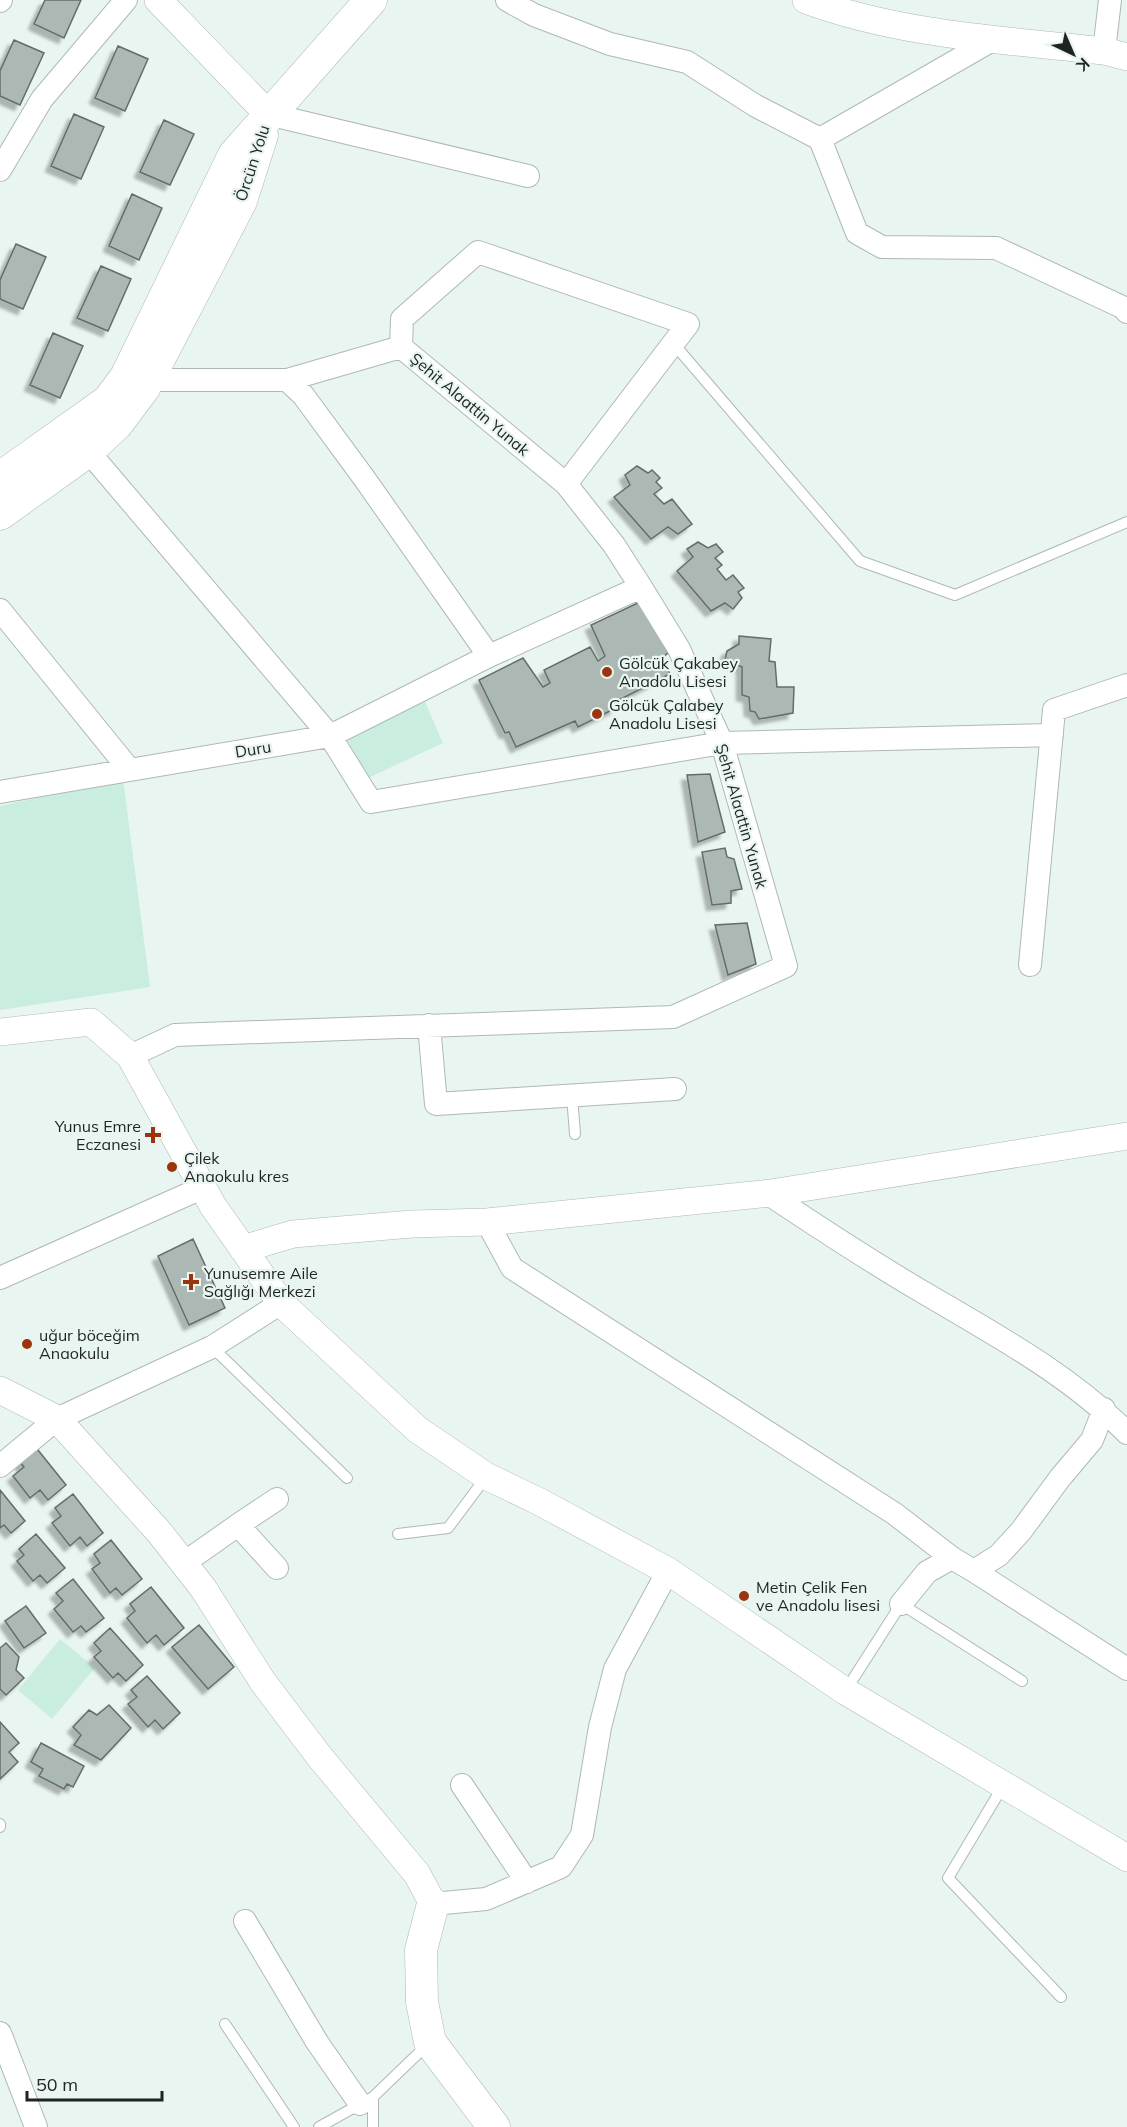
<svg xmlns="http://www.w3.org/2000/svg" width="1127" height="2127" font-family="Mulish,sans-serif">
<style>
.green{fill:#c9eedf}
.building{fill:#acb8b3;stroke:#636d69;stroke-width:1.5;filter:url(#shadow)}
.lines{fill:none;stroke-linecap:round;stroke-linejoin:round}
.service-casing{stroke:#aeb9b4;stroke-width:12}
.minor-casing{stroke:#aeb9b4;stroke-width:24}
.tertiary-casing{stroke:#aeb9b4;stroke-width:28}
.secondary-casing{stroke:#aeb9b4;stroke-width:33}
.service{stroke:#fff;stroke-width:10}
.minor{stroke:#fff;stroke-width:22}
.tertiary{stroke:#fff;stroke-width:27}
.secondary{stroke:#fff;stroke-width:32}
.poi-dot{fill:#9a340c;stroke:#e9f5f0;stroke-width:2}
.labels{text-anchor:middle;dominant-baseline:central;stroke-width:4.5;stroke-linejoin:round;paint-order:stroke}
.street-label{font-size:16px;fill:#1f2321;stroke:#e9f5f0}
.poi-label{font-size:16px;fill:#1f2321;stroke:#e9f5f0;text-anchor:start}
</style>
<defs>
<filter id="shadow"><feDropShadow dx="-5.5" dy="5.5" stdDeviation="1.5" flood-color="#0004"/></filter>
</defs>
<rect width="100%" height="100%" fill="#e9f5f0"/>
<path class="green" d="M425,702L443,743L368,778L346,737Z
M123,779L150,987L0,1010V806Z
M60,1639L95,1668L52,1719L18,1690Z"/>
<path class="building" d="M45,0H81L64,38L34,24Z
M14,40L44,53L20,105L0,96V71Z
M118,46L148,59L125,111L95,98Z
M74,114L104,127L81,179L51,166Z
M164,120L194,134L170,185L140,172Z
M132,194L162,208L139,260L109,246Z
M16,244L46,257L23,309L0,299V280Z
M101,266L131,279L108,331L77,318Z
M53,333L83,346L60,398L30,385Z
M637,466L648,473L652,470L660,478L656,482L662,488L654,494L664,504L672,499L692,524L678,534L668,527L651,539L614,497L630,485L625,475Z
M698,542L708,548L716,544L723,552L715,558L722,565L717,569L726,580L733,575L744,588L738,592L742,598L733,609L725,603L711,611L677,571L693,557L687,549Z
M642,601L668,653L662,658L670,674L613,703L616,708L578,727L575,721L516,747L509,732L505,733L479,680L523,658L543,687L550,683L544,670L590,647L598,661L605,656L591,625Z
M739,636L771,639L769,661L775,662L777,687H794L793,713L759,719L755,712L750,711L749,697L742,695V667L725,660L727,651L739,644Z
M710,774L725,832L698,842L687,775Z
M725,848L727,857L734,859L742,889L731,891V903L712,905L702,852Z
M747,923L756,964L728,975L715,925Z
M193,1239L225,1308L189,1325L158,1256Z
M34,1445L66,1485L48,1500L40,1490L30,1498L13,1476L24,1467L17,1459Z
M0,1490L25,1521L11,1533L4,1525L0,1528Z
M73,1494L103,1533L87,1546L80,1537L70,1546L52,1523L61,1516L55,1508Z
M36,1534L65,1568L47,1583L40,1575L33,1581L17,1561L24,1555L19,1549Z
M111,1540L142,1579L122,1595L116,1588L110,1593L92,1569L100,1563L94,1554Z
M73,1579L104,1618L86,1632L81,1626L73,1632L54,1609L63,1601L56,1593Z
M151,1587L184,1628L164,1645L156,1635L147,1643L127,1618L135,1611L130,1604Z
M26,1606L46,1633L24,1648L5,1621Z
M199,1625L234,1667L208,1689L172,1647Z
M110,1628L143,1665L126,1681L118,1673L113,1678L94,1657L101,1651L94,1643Z
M6,1643L19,1657L16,1670L24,1678L6,1695L0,1689V1648Z
M147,1676L180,1713L163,1729L155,1720L148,1727L128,1704L137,1697L131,1690Z
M109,1705L131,1728L101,1760L74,1745L81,1735L73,1727L89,1710L97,1715Z
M0,1722L19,1743L9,1752L18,1762L0,1779Z
M41,1743L84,1766L73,1787L67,1784L64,1789L39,1776L43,1769L31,1762Z"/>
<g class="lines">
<g class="service-casing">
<path id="service" d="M673,343L860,561L955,595L1127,522
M572,1096L575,1134
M212,1347L347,1478
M398,1534L448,1528L486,1477
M846,1690L901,1604L1022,1681
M1003,1786L948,1878L1061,1997
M0,1824V1827
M225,2024L294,2127
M319,2127L373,2097L427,2045
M373,2127V2097"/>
</g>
<g class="minor-casing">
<path id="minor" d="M507,0L534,15L610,44L687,62L756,106L820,139L857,233L882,247L996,248L1122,307L1127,312
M0,1L1,0
M1104,51L1110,0
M268,114L528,176
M820,139L994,39
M0,170L42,99L126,0
M401,347L402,319L478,252L688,324L566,484
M88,451L330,736L371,802L722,743L1052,735
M0,610L129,769
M489,656L641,587
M0,792L330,736L489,656L364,478L303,395L287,380H149
M1030,965L1054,710L1127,685
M429,1025L436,1104L675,1089
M130,1056L175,1035L673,1017L786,966L722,743L679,649L641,587L614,545L566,484L401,347L287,380
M767,1193C818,1227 868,1260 921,1291C992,1333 1069,1374 1127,1433
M487,1222L512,1268L895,1514L952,1558L974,1571L999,1555L1021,1531L1060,1478L1092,1440L1104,1409
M0,1278L204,1187
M0,1466L57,1419L212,1347L281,1303
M238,1525L277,1499
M184,1563L238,1525L277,1568
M974,1571L1127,1669
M901,1604L927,1572L952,1558
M462,1785L527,1882
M433,1904L486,1899L561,1867L582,1835L600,1727L615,1669L668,1571
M245,1921L317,2042L360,2104
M0,2033L36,2127"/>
</g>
<g class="tertiary-casing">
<path id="tertiary" d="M158,0L268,114
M806,0C901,35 1004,40 1104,51L1127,57
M0,1032L91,1022L130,1056L213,1206L281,1303L418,1430L486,1476L540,1502L668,1571L845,1691L1127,1858
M243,1249L293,1234L412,1224L487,1222L771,1193L1127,1136
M0,1390L57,1419L159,1532L203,1588L263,1682L319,1756L417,1874L433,1904"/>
</g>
<g class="secondary-casing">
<path id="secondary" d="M0,478L108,401L126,377L234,155L371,0
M0,514L88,451L117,424L144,388L241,201L262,135
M433,1904L421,1950L422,2002L430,2042L494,2127"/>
</g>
<use href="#service" class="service"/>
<use href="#minor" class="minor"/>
<use href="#tertiary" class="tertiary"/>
<use href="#secondary" class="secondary"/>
</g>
<g class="poi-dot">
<circle cx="607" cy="672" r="6"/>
<circle cx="597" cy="714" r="6"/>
<path d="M150 1126h6v6h6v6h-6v6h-6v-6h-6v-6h6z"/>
<circle cx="172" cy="1167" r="6"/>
<path d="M188 1273h6v6h6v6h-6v6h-6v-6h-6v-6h6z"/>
<circle cx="27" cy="1344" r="6"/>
<circle cx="744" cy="1596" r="6"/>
</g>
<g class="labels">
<g class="street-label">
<text transform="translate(252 163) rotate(-72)">Örcün Yolu</text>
<text transform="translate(470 404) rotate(40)">Şehit Alaattin Yunak</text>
<text transform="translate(253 749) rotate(-9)">Duru</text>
<text transform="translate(742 816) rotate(74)">Şehit Alaattin Yunak</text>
</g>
<g class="poi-label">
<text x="619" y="663">Gölcük Çakabey<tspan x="619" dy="18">Anadolu Lisesi</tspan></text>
<text x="609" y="705">Gölcük Çalabey<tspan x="609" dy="18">Anadolu Lisesi</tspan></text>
<text x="141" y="1126" text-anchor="end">Yunus Emre<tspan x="141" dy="18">Eczanesi</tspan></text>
<text x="184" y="1158">Çilek<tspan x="184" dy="18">Anaokulu kres</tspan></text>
<text x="204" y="1273">Yunusemre Aile<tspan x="204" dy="18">Sağlığı Merkezi</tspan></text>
<text x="39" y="1335">uğur böceğim<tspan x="39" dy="18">Anaokulu</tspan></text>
<text x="756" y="1587">Metin Çelik Fen<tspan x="756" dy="18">ve Anadolu lisesi</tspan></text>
</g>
</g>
<g transform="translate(1073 54) rotate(136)" stroke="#e9f5f0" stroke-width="4.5" paint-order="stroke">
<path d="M0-4.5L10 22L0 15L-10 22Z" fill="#1f2321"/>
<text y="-9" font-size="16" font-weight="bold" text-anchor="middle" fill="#1f2321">K</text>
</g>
<path d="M27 2091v9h135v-9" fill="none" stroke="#1f2321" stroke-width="3"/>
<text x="36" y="2091" font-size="18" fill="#1f2321" stroke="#e9f5f0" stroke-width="4.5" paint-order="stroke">50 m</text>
</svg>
